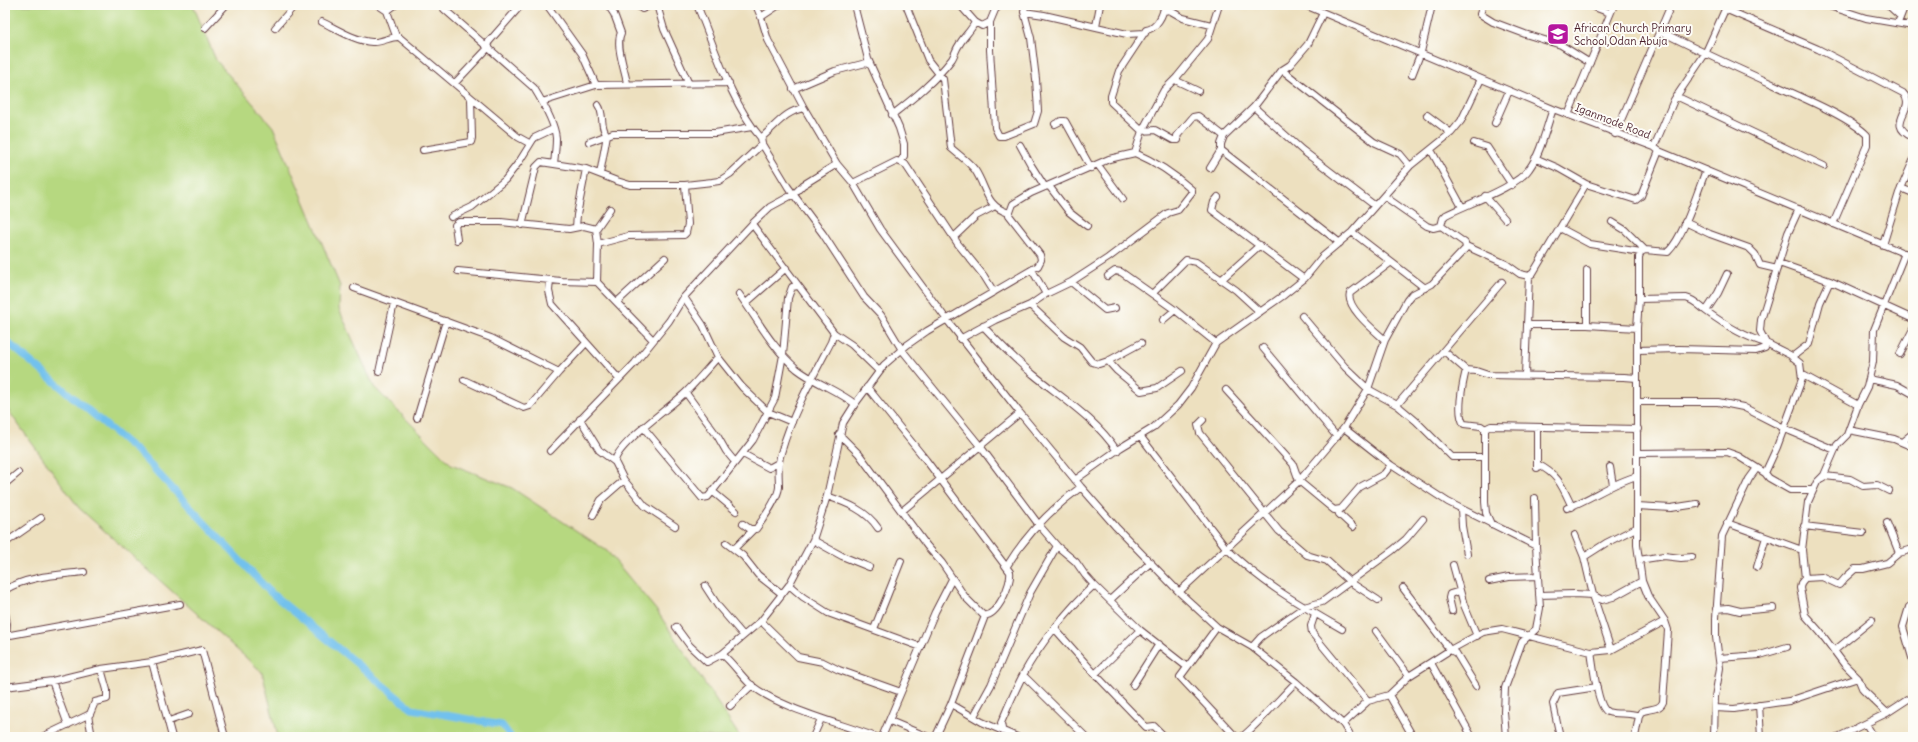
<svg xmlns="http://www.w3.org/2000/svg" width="1918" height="742" font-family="Delius,sans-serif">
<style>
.green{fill:#b6d880;stroke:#807c56}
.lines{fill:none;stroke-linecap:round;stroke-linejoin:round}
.river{stroke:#72c1ed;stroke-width:7}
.minor-casing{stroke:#623c41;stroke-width:8}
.minor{stroke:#fff;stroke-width:6}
.labels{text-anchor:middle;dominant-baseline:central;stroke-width:4;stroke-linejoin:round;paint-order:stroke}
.poi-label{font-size:11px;fill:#4a1f2b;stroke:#fdfcf7;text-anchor:start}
.street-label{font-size:11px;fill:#4a1f2b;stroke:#fdfcf7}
</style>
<rect width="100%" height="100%" fill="#fdfcf7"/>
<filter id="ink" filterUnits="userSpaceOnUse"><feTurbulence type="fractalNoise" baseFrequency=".025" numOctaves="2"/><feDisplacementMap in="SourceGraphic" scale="8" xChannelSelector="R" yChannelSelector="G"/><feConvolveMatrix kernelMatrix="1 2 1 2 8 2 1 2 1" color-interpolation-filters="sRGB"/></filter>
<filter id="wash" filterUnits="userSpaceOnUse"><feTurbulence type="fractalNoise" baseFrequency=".012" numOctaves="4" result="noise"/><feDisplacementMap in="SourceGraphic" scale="16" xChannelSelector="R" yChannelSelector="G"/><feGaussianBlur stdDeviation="0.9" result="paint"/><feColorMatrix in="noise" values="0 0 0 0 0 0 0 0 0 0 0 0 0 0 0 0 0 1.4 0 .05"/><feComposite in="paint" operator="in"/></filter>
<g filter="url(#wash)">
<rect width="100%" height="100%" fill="#ede0bf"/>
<path class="green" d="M5,5H193L216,60L273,127L340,286L339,309L374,387L451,464L512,488L607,551L657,611L740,737H278L262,672L79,508L5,406Z"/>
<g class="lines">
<path class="river" d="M5,340L139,453L271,593L412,709L502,725L511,737"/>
</g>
</g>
<g filter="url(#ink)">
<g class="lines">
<g class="minor-casing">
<path id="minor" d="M378,5L387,11L396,36
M547,5L582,54L596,85
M608,5L614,14L621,33C615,44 625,71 627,83
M637,5L642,9L651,5
M657,5L664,29L688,82
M697,5C715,48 731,103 761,138
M756,5L761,17L768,40L804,108L837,164L853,183L880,229L947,320L1020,413L1081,487L1116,527L1179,592L1217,627L1252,647L1296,682L1343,724L1351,737
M854,5L868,59L899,128L904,144V156L900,162L905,164L958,244L984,276L994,292
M906,5L928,60L943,79L951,148C959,155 969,162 975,170C987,188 985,206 1009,213
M960,5L975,22
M1164,5C1164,15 1156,29 1146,30L1119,71L1111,96V102L1142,131L1155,130L1173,140H1178L1177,136L1193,117L1198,116L1224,136
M1305,5L1553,109L1654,147L1659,151L1913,257
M1483,5L1480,14L1493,22L1525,34L1561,45L1590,63
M1589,5L1610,13
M1826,5L1866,18L1913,26
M1888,5L1900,16
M444,9L534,88C542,101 555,123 556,138C556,146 555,155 554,164L541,162L536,167L522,225
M1725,9L1818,49L1903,93C1918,109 1883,124 1913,137
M387,11L395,5
M1164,11L1169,10L1183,18L1211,25
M1024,12L1044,15L1127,34L1145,33
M1323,13L1308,44L1290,65L1282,70L1254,107L1224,136L1221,144V150L1340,243
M761,17L779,5
M322,22C337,29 355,41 372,42C382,43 391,36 399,37L518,137L529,143
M990,22V50L995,128L999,136H1004L1034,124L1038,111L1036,79L1031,38L1024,12L1025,5
M1898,23L1905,5
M1096,26L1100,5
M205,28L226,5
M275,28L295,5
M1660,31C1699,51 1739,69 1779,87C1803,98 1849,117 1867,135V145L1833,224
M486,45L521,5
M1282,70L1374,142L1400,154L1410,166
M1412,75L1421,52L1432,5
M1177,77V81L1198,91
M455,83L489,47
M793,89L835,71L866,63L870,65
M1676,96L1824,166
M542,102L596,85L729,83
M598,105C605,114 599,126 607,135L600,174
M1254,107L1302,150L1374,205
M892,115C914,98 935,81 952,59C955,54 956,49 959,45C964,36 971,31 975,22L982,26L990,22L995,10L1000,5
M1427,115L1451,133
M1568,115L1614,5
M1495,123L1509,91
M1055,124L1061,121H1065L1091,168
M1615,134L1671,5
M589,142L613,133H715L752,127
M1474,143L1487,147L1512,185
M762,144L788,187L823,234L864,297L881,315L902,350L980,446L1039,525L1057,546L1076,562L1085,575L1094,585L1140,630L1187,667
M1020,145L1031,165L1045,187
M1654,147L1674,100L1705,54L1727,5
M423,150L471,142L472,138L471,98
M1431,150L1462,207
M1535,158L1558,168L1586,184L1636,200L1641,196L1659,151
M554,164L586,169L617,181L630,185H685L712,182L719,181L730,174L762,144L761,138C776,126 785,111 804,108
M1098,165L1123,199
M1210,168L1221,150
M853,183L897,161L900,162
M1049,186L1069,212L1087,226
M1901,188L1913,193
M1384,196L1427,226L1433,228L1441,226
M1485,196L1505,219
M1218,197L1214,202L1212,210L1304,279
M451,217L472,207L505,180L519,162L534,138L553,129
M1612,222L1625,230L1645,250
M1685,222L1710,234L1749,248L1755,254L1760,265L1777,269
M1441,226L1443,218L1446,215C1467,204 1517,187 1529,169C1541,153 1546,128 1553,109
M576,227L577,215L586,169
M1560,228L1590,244L1641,252L1645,250L1668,252C1684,236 1697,193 1706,170
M596,229L610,209
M1352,232L1425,288
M954,237L976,216L995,206
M457,240L455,225L459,222H501L569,229L584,226L596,229L598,244L597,282
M598,244L628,236L684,235L686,233L688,224L685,185
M1883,245L1899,193L1913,161
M1466,246L1506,264L1520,274L1529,276L1533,273L1586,184
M1779,263L1830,281L1913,319
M1032,270L1046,294
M1587,270V325
M458,271L561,281L597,282L653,340
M1108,276L1115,271L1121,272L1175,310L1216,343
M550,280L549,291L552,304L619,379
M1221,280L1260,245
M1071,282L1108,258L1168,213L1178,210L1192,192V190C1174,174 1156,162 1135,153
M354,288L491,338L559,372L586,343
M1153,293L1186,260L1196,262L1236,290L1260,312
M739,294C757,319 773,349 797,369C815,383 837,390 855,404
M684,297L703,325L718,357L742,387L768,412L792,422
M1639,299L1686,298C1695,300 1699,306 1706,311C1725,325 1744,337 1766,343
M618,301L665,258
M746,303L786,268
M1030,305L1064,337L1080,347L1092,362L1099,364L1108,361L1117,371L1141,391L1157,388L1182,371
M1706,311L1718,293L1727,274
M1302,316L1345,367L1368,389L1397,405L1416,421L1452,457H1484
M1163,320L1175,310
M1527,325H1587L1637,328
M983,326C999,343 1015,360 1034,375C1062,398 1096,419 1117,451
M834,333L852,345L879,371
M960,339L995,320L1030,305L1046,294L1071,282L1105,310L1115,308
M1385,340C1375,331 1345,307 1350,293L1390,263
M1766,343L1760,331L1761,320L1788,233L1799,209
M1263,348L1337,437
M1637,350L1680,349L1756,351L1765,348L1766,343L1790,355L1800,363L1802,379L1777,447L1765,473
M1444,351L1466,370L1476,371L1488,375L1624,377L1637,378
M1900,354L1913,329
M1792,357L1809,344L1820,303L1830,281
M1108,361L1141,343
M1466,370C1463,382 1456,414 1464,424L1481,426L1485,429V502L1486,513L1491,524
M379,372L394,303
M1525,375L1529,276
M1803,375L1858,405
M1869,379L1897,385L1913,394
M464,380L524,408L530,406L559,372
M1226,390L1293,464L1299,481L1334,510L1341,509L1360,487L1384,474L1391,465
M686,393L718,437L726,451L735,462
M1637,402H1718L1743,407L1790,431L1835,450
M1397,405L1502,282
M417,418L446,321
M580,419L599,450L615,462L624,480L645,506L675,526
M1203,420L1198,425L1200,433L1279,531L1307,555L1327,561L1350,582L1378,600
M643,427L702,498L708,497L753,440L775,398L783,355L788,298L792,287L798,286
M1537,427V468
M1344,428L1391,465L1448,502L1536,546
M1485,429L1491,426L1638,429
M1849,430L1894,439L1913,447
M839,434L859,454L927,546L942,563L965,597L983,615C997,618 1012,583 1010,572L926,460L867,387
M1141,437L1226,548C1260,582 1300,605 1342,629
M1902,442L1913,433
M550,451L635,363L669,321L684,297L752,224L770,207L794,194L803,185L837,164
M1638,453L1727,452L1738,456L1765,473L1769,478L1790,490H1813
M743,454L769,468L778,463
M615,462C615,445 674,405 687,391C698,380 708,368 718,357
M1537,464C1559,475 1562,486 1572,507
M1610,467L1613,485
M1822,478L1825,476L1850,479L1863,486L1877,485L1889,491
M1075,480L1120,448L1153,428L1178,405L1191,388L1216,343L1284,295L1304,279L1322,257L1352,232L1410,166L1451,133L1461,121L1481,79
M5,484L18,473
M712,491L736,511
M827,496C847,503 866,510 878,528
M1637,506L1671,508L1697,504
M1567,508C1591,499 1612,483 1637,476
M1461,509L1462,526L1467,554
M902,511L1020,413
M1338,511L1339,514L1353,527
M593,515L601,500L624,480
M1727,523L1802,550
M1887,523L1899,553
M743,524L750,529H756C763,519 778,499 779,487C779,475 777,465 781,453C792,414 812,378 831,342L834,333L752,224
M1804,526L1863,533
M1575,535L1584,557L1593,595L1611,650
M813,540L842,556L869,567
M5,543L41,518
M726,543L743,556L758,575L782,594
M734,549L753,530
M1584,557L1606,543L1636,528
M1639,560L1664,556L1681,558L1692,557
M1453,565L1464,605L1477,636
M1007,566C1026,535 1051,509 1081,487
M1757,567L1766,537
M1805,578L1822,577L1839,585L1845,578L1855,569H1863L1887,563L1899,553L1913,549
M1489,581L1509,577L1538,576
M789,585L803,597L828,613L921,647
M705,586L718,606L743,635
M1403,588L1450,650L1456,653L1476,686
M5,590C27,576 58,575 84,572
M1179,592L1299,481L1344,428L1368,389L1385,340L1407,300L1411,295L1432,284L1466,248L1465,243L1441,226
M1539,595L1574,594L1593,595L1602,600L1613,597L1642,581
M1110,600L1151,562
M1716,609L1728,608L1740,611L1773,608
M1452,611L1449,598L1450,594L1460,591
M5,613L7,624L6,635
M1315,614L1311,626L1312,633L1368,701
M761,621L798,657L823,662L839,670L901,692
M676,627L690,646L707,662L722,654L761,621L789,585L813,540L827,496L843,423L855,404L884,365L907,345L927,331L1038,266L1041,260L1040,255L1009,215L1013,204L1031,193L1109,159L1135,153L1142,131L1164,90L1177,77L1208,39L1219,5
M1217,627L1180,677L1236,737
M874,629L901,561
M1055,629L1095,674L1146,727L1154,726L1165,737
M1376,631L1409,676
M5,636L180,604
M1252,647L1261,637L1304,607L1322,602L1393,550L1406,539L1423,519
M1834,651L1872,620
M1591,652C1593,663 1597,708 1608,712C1617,715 1628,712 1639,716
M722,654C733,663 741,676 751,685C781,709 839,723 876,737
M1719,658L1760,655L1787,647
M152,662L172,737
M1431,663L1472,737
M1095,674L1140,630
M1023,675L1086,737
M52,681L68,725
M1133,685L1159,644
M5,687L52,681L101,669L152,662L202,650L225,737
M1389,695L1413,737
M1913,696V661L1903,627L1909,607L1913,605
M951,704L982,722L1017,737
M1759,705L1761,737
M730,706L752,685
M1715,708L1734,709L1789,701L1858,678
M1887,713L1863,690L1858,678L1844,664L1820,632L1805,615L1800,588L1801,583L1805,578L1802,550L1808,502L1817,482L1824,475L1837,445L1847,435L1858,405L1867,387L1873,362L1874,330L1905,253
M88,715L92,737
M974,716L991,685L1030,593L1057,546
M169,721L189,714
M890,721L928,737
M1343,724L1368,701L1389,695L1409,676L1450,650L1483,632L1502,629L1591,652L1611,650L1665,621
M1866,724L1874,737
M1002,729L1001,723C1008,707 1015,690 1023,675C1039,645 1069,608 1094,585
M42,737L90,714L95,702L107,699V690L101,669
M813,737L821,719
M882,737L935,612L952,579
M933,737L936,736L951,704L985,616
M1242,737C1262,720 1278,700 1296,682
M1506,737L1504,712L1505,688L1522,642L1536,629L1540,608L1536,546L1535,498
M1560,737L1553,704L1558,693L1597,687
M1635,737L1639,716L1641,712C1649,708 1659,711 1663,702L1668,630L1665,621L1648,596L1642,581L1637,545V328L1639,299V257L1641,252
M1714,737L1715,697L1720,668L1716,637V618L1722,536L1749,479L1757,468
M1838,737L1887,713L1913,696"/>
</g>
<use href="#minor" class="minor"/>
</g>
</g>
<defs>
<g id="school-square" transform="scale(1.15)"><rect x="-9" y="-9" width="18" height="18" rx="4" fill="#b5179e" stroke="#fdfcf7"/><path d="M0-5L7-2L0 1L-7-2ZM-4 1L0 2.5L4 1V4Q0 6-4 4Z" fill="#fff"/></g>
</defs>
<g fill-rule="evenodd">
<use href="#school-square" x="1558" y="34"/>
</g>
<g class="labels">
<g class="poi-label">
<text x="1574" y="28">African Church Primary<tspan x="1574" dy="13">School,Odan Abuja</tspan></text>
</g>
<g class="street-label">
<text transform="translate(1613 121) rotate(21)">Iganmode Road</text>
</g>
</g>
<rect width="1918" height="742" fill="none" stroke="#fdfcf7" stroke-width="20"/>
</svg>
